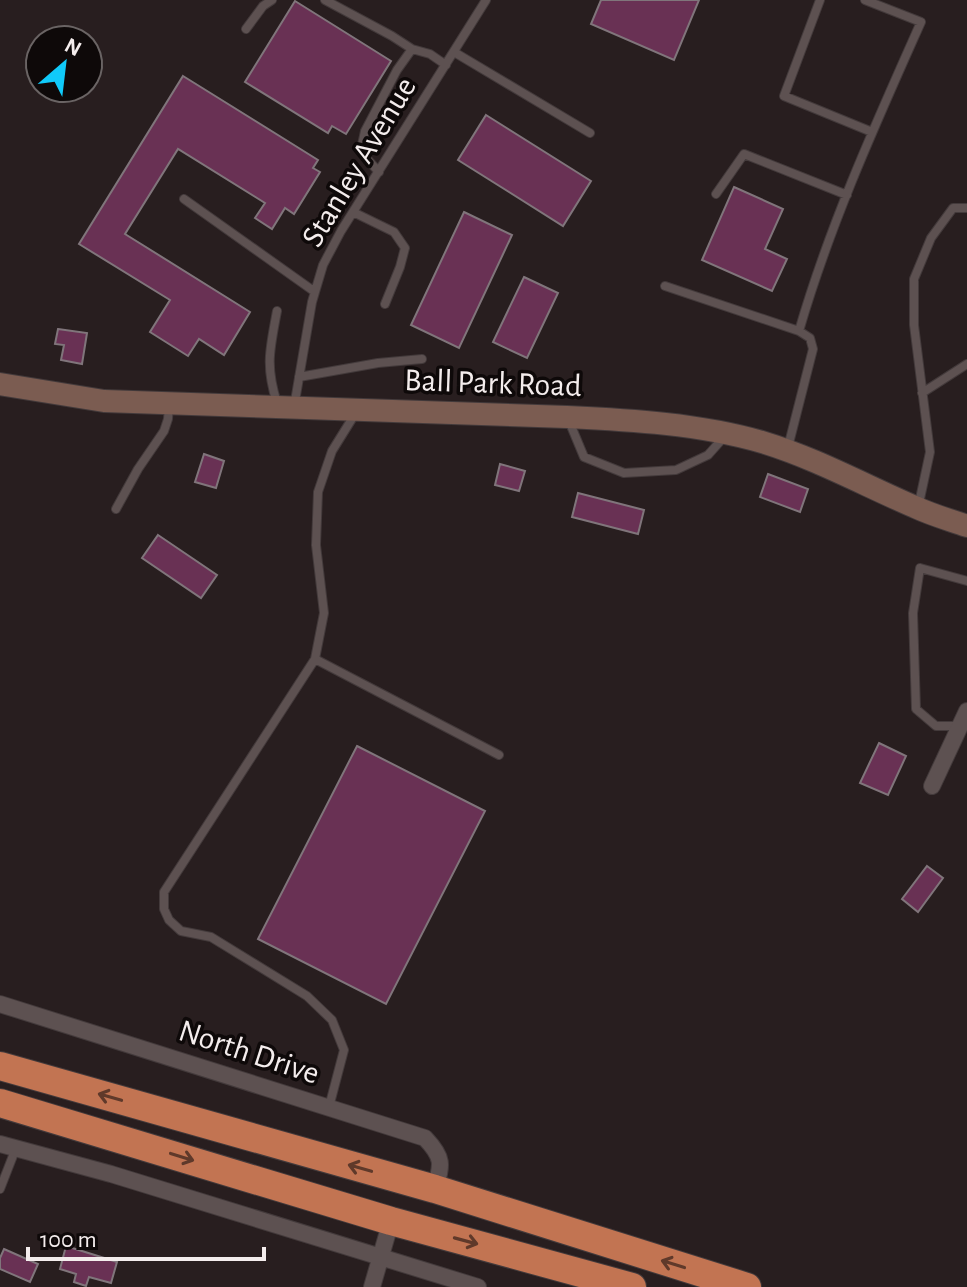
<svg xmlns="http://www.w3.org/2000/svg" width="967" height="1287" font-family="'Alegreya Sans',sans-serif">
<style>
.building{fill:#693154;stroke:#80757b;stroke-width:2}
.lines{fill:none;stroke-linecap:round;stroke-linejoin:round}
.lane-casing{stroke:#433a3b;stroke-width:10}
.street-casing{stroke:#433a3b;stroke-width:18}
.secondary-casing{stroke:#433a3b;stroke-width:24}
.highway-casing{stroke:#433a3b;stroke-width:30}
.lane{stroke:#5d5151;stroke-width:8}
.street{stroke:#5d5151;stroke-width:16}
.secondary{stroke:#7b5c51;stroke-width:22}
.highway{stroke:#c27452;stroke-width:28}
.oneway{stroke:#5f392a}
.labels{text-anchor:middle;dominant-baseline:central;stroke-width:7;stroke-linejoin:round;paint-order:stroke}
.street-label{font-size:32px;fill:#f4eded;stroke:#0e0909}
</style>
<rect width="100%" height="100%" fill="#281e1f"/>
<path class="building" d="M601,0H699L674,60L591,24Z
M295,1L391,61L346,134L332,126L328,133L245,82Z
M183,76L318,160L313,168L320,172L294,214L285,208L272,229L255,218L265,203L178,149L125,234L250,312L224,355L199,339L188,356L150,332L170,300L79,244Z
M486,115L591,181L563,226L458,160Z
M734,187L783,209L765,249L787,259L772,291L702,260Z
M464,212L512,235L459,348L411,325Z
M524,277L558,293L527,358L493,342Z
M58,329L87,333L82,364L61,360L64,345L55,344Z
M204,454L224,461L216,488L195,482Z
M500,464L525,471L519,491L495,485Z
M768,474L808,489L800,512L760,497Z
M578,493L644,510L638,534L572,517Z
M158,535L217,575L201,598L142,558Z
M879,743L906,756L888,795L860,783Z
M357,746L485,811L386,1004L258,939Z
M927,866L943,878L918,912L902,899Z
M66,1246L117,1262L111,1283L89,1277L86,1286L74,1282L76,1274L60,1269Z
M4,1249L38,1264L30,1282L0,1269V1258Z"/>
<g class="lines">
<g class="lane-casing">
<path id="lane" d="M325,0L392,36L412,49
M820,0L784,96L872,132
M246,29L263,6L272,0
M454,52L590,133
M379,172L367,159L362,145L365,131L397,70L412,49L430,54L446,65
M716,194L744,154L847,195
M184,199L315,292
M353,212L394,232L405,248L400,267L385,304
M665,286L799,331
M277,311C270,349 265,365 277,403
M299,377L378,363L422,359
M922,393L967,364
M294,407L312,302L323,265L341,231L486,0
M569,421L584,457L624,473L676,470L708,455L724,437
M787,451L813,349L810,338L799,331C830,224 876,123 921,22L865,0
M918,508L930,452L914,325V279L931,238L953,208H967
M116,509L138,469L164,431L168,419L169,404
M315,659L499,755
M959,726H936L916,709L913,613L920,568L967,581
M329,1107L344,1050L332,1020L307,996L211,937L181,931L169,920L164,909V892L315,659L324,613L316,545L318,492L332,451L355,414
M0,1189L16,1148"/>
</g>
<g class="street-casing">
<path id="street" d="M932,786L967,711
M0,1004L425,1138C444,1158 442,1164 435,1189
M0,1144L111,1174L478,1287
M372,1287L391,1221"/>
</g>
<g class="secondary-casing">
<path id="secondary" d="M0,384L104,401L567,417C631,420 700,424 762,442C815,458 864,485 915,507C932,515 950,520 967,526"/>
</g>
<g class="highway-casing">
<path id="highway" d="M0,1066L435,1189L747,1287
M0,1103L391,1221L632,1287"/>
</g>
<use href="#lane" class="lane"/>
<use href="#street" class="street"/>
<use href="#secondary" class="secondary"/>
<use href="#highway" class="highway"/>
</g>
<defs><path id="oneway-shaft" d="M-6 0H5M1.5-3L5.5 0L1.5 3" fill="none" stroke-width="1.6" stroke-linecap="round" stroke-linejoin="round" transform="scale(2)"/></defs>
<g class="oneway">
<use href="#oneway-shaft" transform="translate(110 1097) rotate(-164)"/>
<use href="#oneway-shaft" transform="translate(182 1157) rotate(17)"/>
<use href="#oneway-shaft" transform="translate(360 1168) rotate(-164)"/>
<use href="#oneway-shaft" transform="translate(466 1241) rotate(15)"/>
<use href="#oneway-shaft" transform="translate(673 1264) rotate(-163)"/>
</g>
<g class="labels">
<g class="street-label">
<text transform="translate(359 162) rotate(-59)">Stanley Avenue</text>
<text transform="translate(493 383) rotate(2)">Ball Park Road</text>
<text transform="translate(249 1052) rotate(18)">North Drive</text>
</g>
</g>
<g transform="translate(64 64) rotate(28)"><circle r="38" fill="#0e0909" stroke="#6a6464" stroke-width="2"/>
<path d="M0-6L14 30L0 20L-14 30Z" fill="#10cafa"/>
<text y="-12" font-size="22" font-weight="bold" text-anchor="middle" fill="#f4eded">N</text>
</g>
<path d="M28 1247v12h236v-12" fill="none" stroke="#f4eded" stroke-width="4"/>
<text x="40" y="1247" font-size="24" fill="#f4eded" stroke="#0e0909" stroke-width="6" paint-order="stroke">100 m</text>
</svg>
